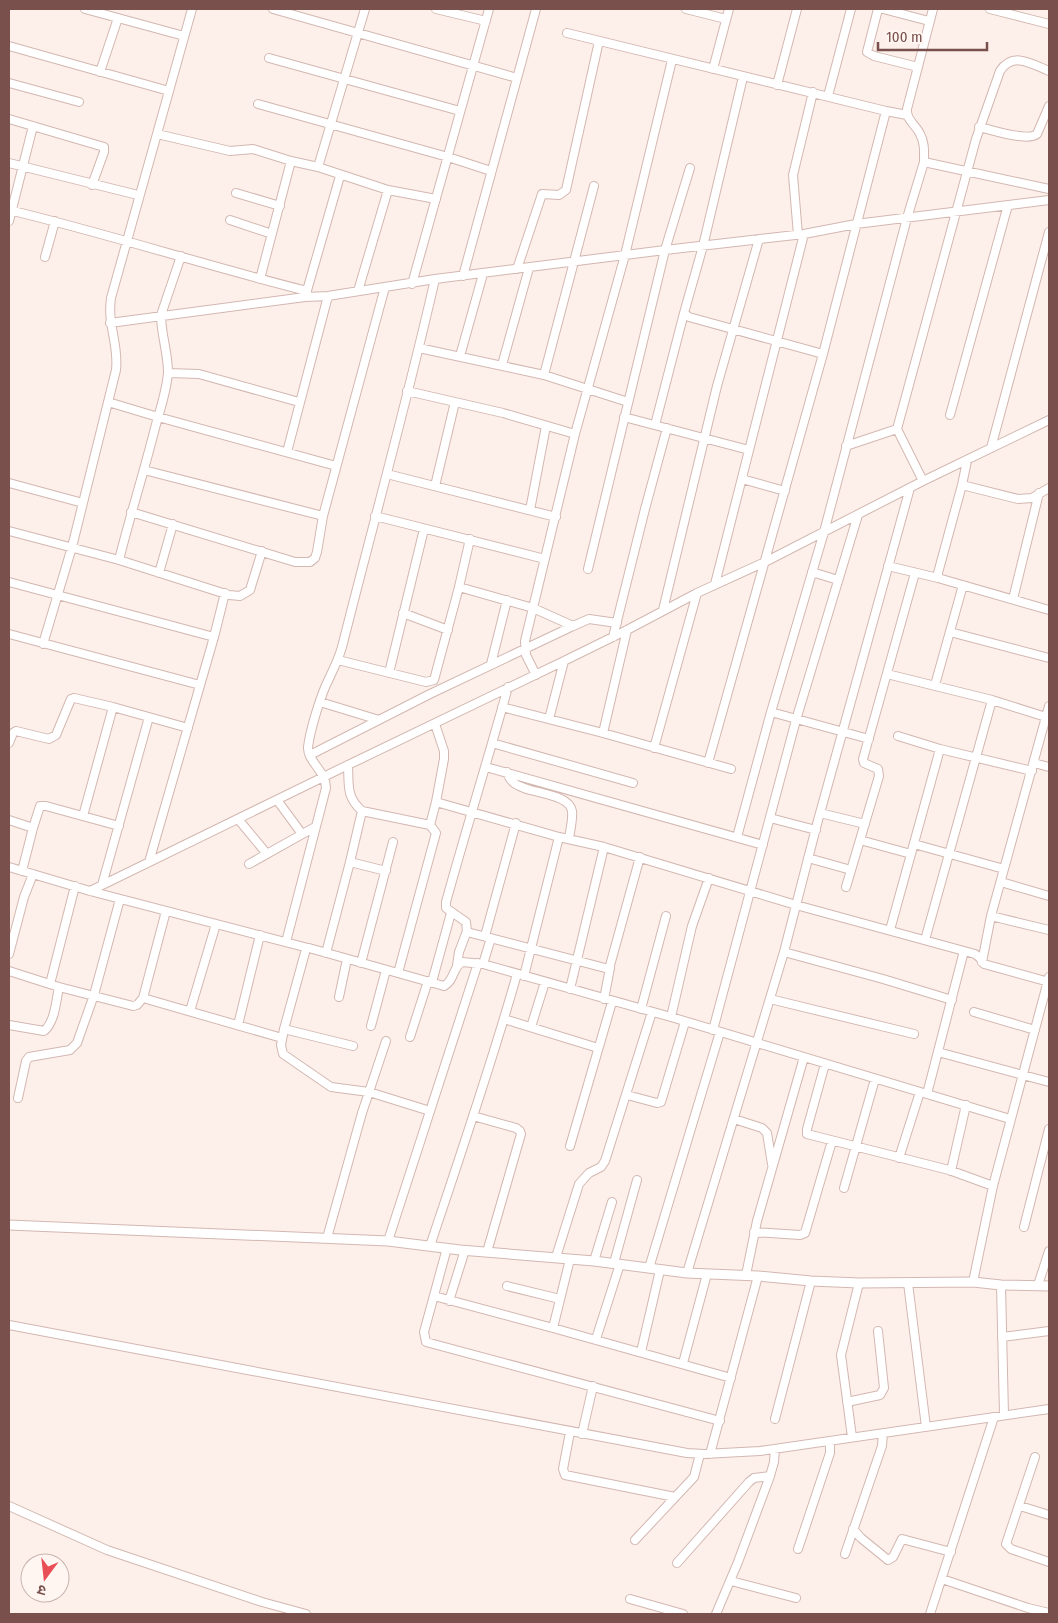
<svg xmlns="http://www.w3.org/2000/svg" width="1058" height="1623" font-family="'Fira Sans Condensed','Noto Sans Devanagari',sans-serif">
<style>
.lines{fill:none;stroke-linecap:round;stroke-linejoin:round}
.stream{stroke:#a3dad4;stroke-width:2}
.minor-casing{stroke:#d3b7b1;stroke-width:10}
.tertiary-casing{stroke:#d3b7b1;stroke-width:11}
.minor{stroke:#fff;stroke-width:8}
.tertiary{stroke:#fff;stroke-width:9}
</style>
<rect width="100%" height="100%" fill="#fdf0ea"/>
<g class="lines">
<path class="stream" d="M281,1380L531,1427"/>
<g class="minor-casing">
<path id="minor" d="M85,9L184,36
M273,9L517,78
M436,9L486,21
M686,9L726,19
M878,9L867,52L874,56L918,67
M883,9L929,21
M933,9L907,109C906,120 916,125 920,134C925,143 924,152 924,162L1049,189
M990,9L1049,24
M567,33L886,111L907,115
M9,46L169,91
M269,58L460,111
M713,69L729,9
M100,72L118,18
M743,77L703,246L684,313L689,317L823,354
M9,83L79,102
M777,85L797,9
M828,96L851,9
M258,104L448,157L491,171
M9,119L104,147V152L92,185
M979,127C993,130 1027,142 1037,134L1049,106
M157,134L230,151L253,149L291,161L318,167L388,190L436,199
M9,163L138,195
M318,167L365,9
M236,193L280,206
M9,210C109,234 207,266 307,291
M230,220L272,234
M9,221L33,126
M798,235L793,175L813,92
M45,257L55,221
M517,269L542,194L559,195L566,190L599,41
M463,276L536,9
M260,279L291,161
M412,284L489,9
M358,291L388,190
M306,294L340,176
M110,323L305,297L328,296L435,279L665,250L804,234L856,224L1049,200
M419,348L544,375L628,402
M460,356L483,274
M502,365L529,268
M168,373L199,374L299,402
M544,375L594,186
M407,391L503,413L575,434
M108,402L158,417L336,466
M950,415L1008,205
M624,417L749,450
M655,425L684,313
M897,429L923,481
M846,446L897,429L976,139L1000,71C1013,51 1032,64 1049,71
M991,448L1049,232
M287,452L328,296
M967,461L962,485L938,573V578L1049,610
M144,470L323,516
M387,474L556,517
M742,479L785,491
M9,483L83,503
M962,485L1018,499L1032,498L1049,488
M435,486L455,402
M530,510L546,426
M131,512L295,562H310L315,558L317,552L323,516L385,287
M375,516L545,559
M9,531L119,560L229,595L240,596L250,590L262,551
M119,560C130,516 144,472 155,428C160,410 167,390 168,372C168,353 161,334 161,315L181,256
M888,566L938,578
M588,569L665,250L690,168
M812,572L838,580
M159,573L173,524
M9,582L214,637
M715,584L804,234
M459,587L533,608L573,626
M1013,599L1039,493
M663,610L717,386L759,239
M403,613L448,630
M950,632L1049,658
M9,634L200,685
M613,637L645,509L667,428
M43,644L72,547L116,370C119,344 107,325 111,298L192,9
M338,660L426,682L434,680L459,587L470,539
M491,664L507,600
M389,673L424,529
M887,674L992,700L1049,718
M536,675L526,655L525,641L575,434L625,255L672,60
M935,685L963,585
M508,687C488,759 466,830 446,902V908L466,922L467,932L609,969L640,857
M320,702L379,720
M502,707L603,733L731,769
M771,712L869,739
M549,719L564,661
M603,733L627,630
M898,736L940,749L1032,771
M9,743L13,733L16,731L49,739L56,735L71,699L74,698L113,707L188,728
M492,743L633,783
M654,748L697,593
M310,755L430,694L573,626L589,619L617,623
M708,763L823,354L886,111
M1034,763L1049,767
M348,765C349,785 346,797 362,811L350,862
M486,767L763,845
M507,772C508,775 510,780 513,782C525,794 569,792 572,811C573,820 570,830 569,839
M277,800L302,834
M436,802L559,837L604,847L796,905L975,954L980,958L984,964L1049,982
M362,811L430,825
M820,813L865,824
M83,816L113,707
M770,818L816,830
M238,819L267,854
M9,820L33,828
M737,837L771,712L824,532L907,218L924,162
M860,840L911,854
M914,844L1004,869
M808,858L851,870
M149,862L214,637L225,593
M249,864L315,827
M9,867L90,891L308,948
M22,871L33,828L40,806H46L119,826
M1001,882L1049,896
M102,885L149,717
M846,887L879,776L878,769L864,763L863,759L915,573
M90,891L348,765L564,661L627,630L697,593L765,562L923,481L1049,420
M991,916L1049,930
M890,930L940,749
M485,936L516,823
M925,940L992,700
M286,942L326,788C326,771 307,761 308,747C310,731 319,701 326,685C332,672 338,661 342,647C373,524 407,402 435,279
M784,952L883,979L952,1000
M326,953L350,862L386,871
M9,954L24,897L33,874
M982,962L991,916L1049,706
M361,963L393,842
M483,964L491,938
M457,965L459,952L467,931
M9,971L59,987L133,1006L137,1005L143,998L166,911
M398,973L436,833L430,825L436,802L444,759V751L435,724
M524,976L559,837
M432,982L451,913
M50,984L75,886
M570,989L604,847
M339,997L347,959
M143,998L282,1038
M604,999L610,968
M770,999L914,1034
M641,1009L666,916
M190,1011L216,924
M974,1012L1035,1030
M671,1017L692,926L709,878
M504,1019L598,1048
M9,1025L44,1031C55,1022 56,1001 59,987
M238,1025L260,935
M371,1026L386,970
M531,1027L545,982
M284,1029L353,1046
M713,1030L796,720L858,515
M410,1037L428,981
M938,1052L1049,1082
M825,1064L807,1129V1134L949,1170L993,1186
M927,1094L964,951
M627,1095L657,1103L661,1102L685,1022
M18,1098L26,1061L29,1057L70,1050L77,1043L94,995L120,899
M430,1111L369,1092L331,1087L283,1054L281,1045L284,1029L306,949L309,948L444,986C455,980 452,968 462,962L483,964L671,1017L1010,1119
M473,1116L516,1128L520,1131L521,1134L487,1252
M734,1119L762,1128L767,1133L772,1164
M570,1146L612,1002
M899,1158L920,1092
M951,1171L966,1105
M844,1188L875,1079
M1024,1227L1049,1129
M754,1232L800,1235L805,1233L832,1141
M327,1238L362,1113L386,1041
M388,1241L478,963
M430,1246C460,1156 491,1066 517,974
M447,1248L424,1332L426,1342L720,1421
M556,1257L579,1184L589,1173L601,1167L605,1161L652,1012
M594,1261L612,1202
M614,1263L637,1180
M649,1268L720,1032
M687,1273L784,952L817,824L910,488
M746,1275L757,1221L804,1057
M973,1282L993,1186L1049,977
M908,1283L926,1427
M1001,1285L1004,1415
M1038,1285L1049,1251
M507,1286L560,1299
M434,1296L553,1328L731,1378
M449,1301L465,1250
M9,1325L687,1453L704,1454L760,1451L1049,1409
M553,1328L570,1259
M1002,1337L1049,1331
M596,1339L620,1264
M641,1352L660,1270
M683,1363L707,1274
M847,1402L880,1395L884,1388L878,1331
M775,1419L811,1281
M570,1432L563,1469L565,1475L675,1497
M582,1434L593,1386
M852,1437L841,1355L859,1283
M710,1454L758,1276
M1035,1457L1006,1544L1011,1549L1049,1562
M9,1506L107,1550L262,1602L306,1614
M1020,1506L1049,1515
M853,1529L861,1538L888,1560L893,1557L902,1539L951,1552
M635,1540L694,1477L700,1454
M798,1549L830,1453V1441
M845,1554L882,1446L883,1433
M677,1563L749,1482L754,1478L770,1476
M942,1579L1028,1608L1049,1613
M731,1581L796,1598
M630,1599L683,1614
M716,1614L738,1562L770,1476L774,1462L775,1449
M930,1614L994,1417"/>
</g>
<g class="tertiary-casing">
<path id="tertiary" d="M9,1225L388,1241L460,1250L594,1261L687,1273L758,1276L811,1281L859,1283L973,1282L1001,1285L1049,1286"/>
</g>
<use href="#minor" class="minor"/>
<use href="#tertiary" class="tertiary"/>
</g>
<rect width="1058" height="1623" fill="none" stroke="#79504c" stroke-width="20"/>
<g transform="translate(45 1578) rotate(195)"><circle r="24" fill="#fff6f1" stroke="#c9b4af"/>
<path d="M0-4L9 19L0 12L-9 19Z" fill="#e84e55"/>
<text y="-8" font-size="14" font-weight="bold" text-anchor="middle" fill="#79504c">उ</text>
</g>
<path d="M878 42v8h109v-8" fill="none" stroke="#79504c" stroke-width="2.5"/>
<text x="886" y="42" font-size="15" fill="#79504c" stroke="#fff6f1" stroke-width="4" paint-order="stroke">100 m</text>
</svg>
